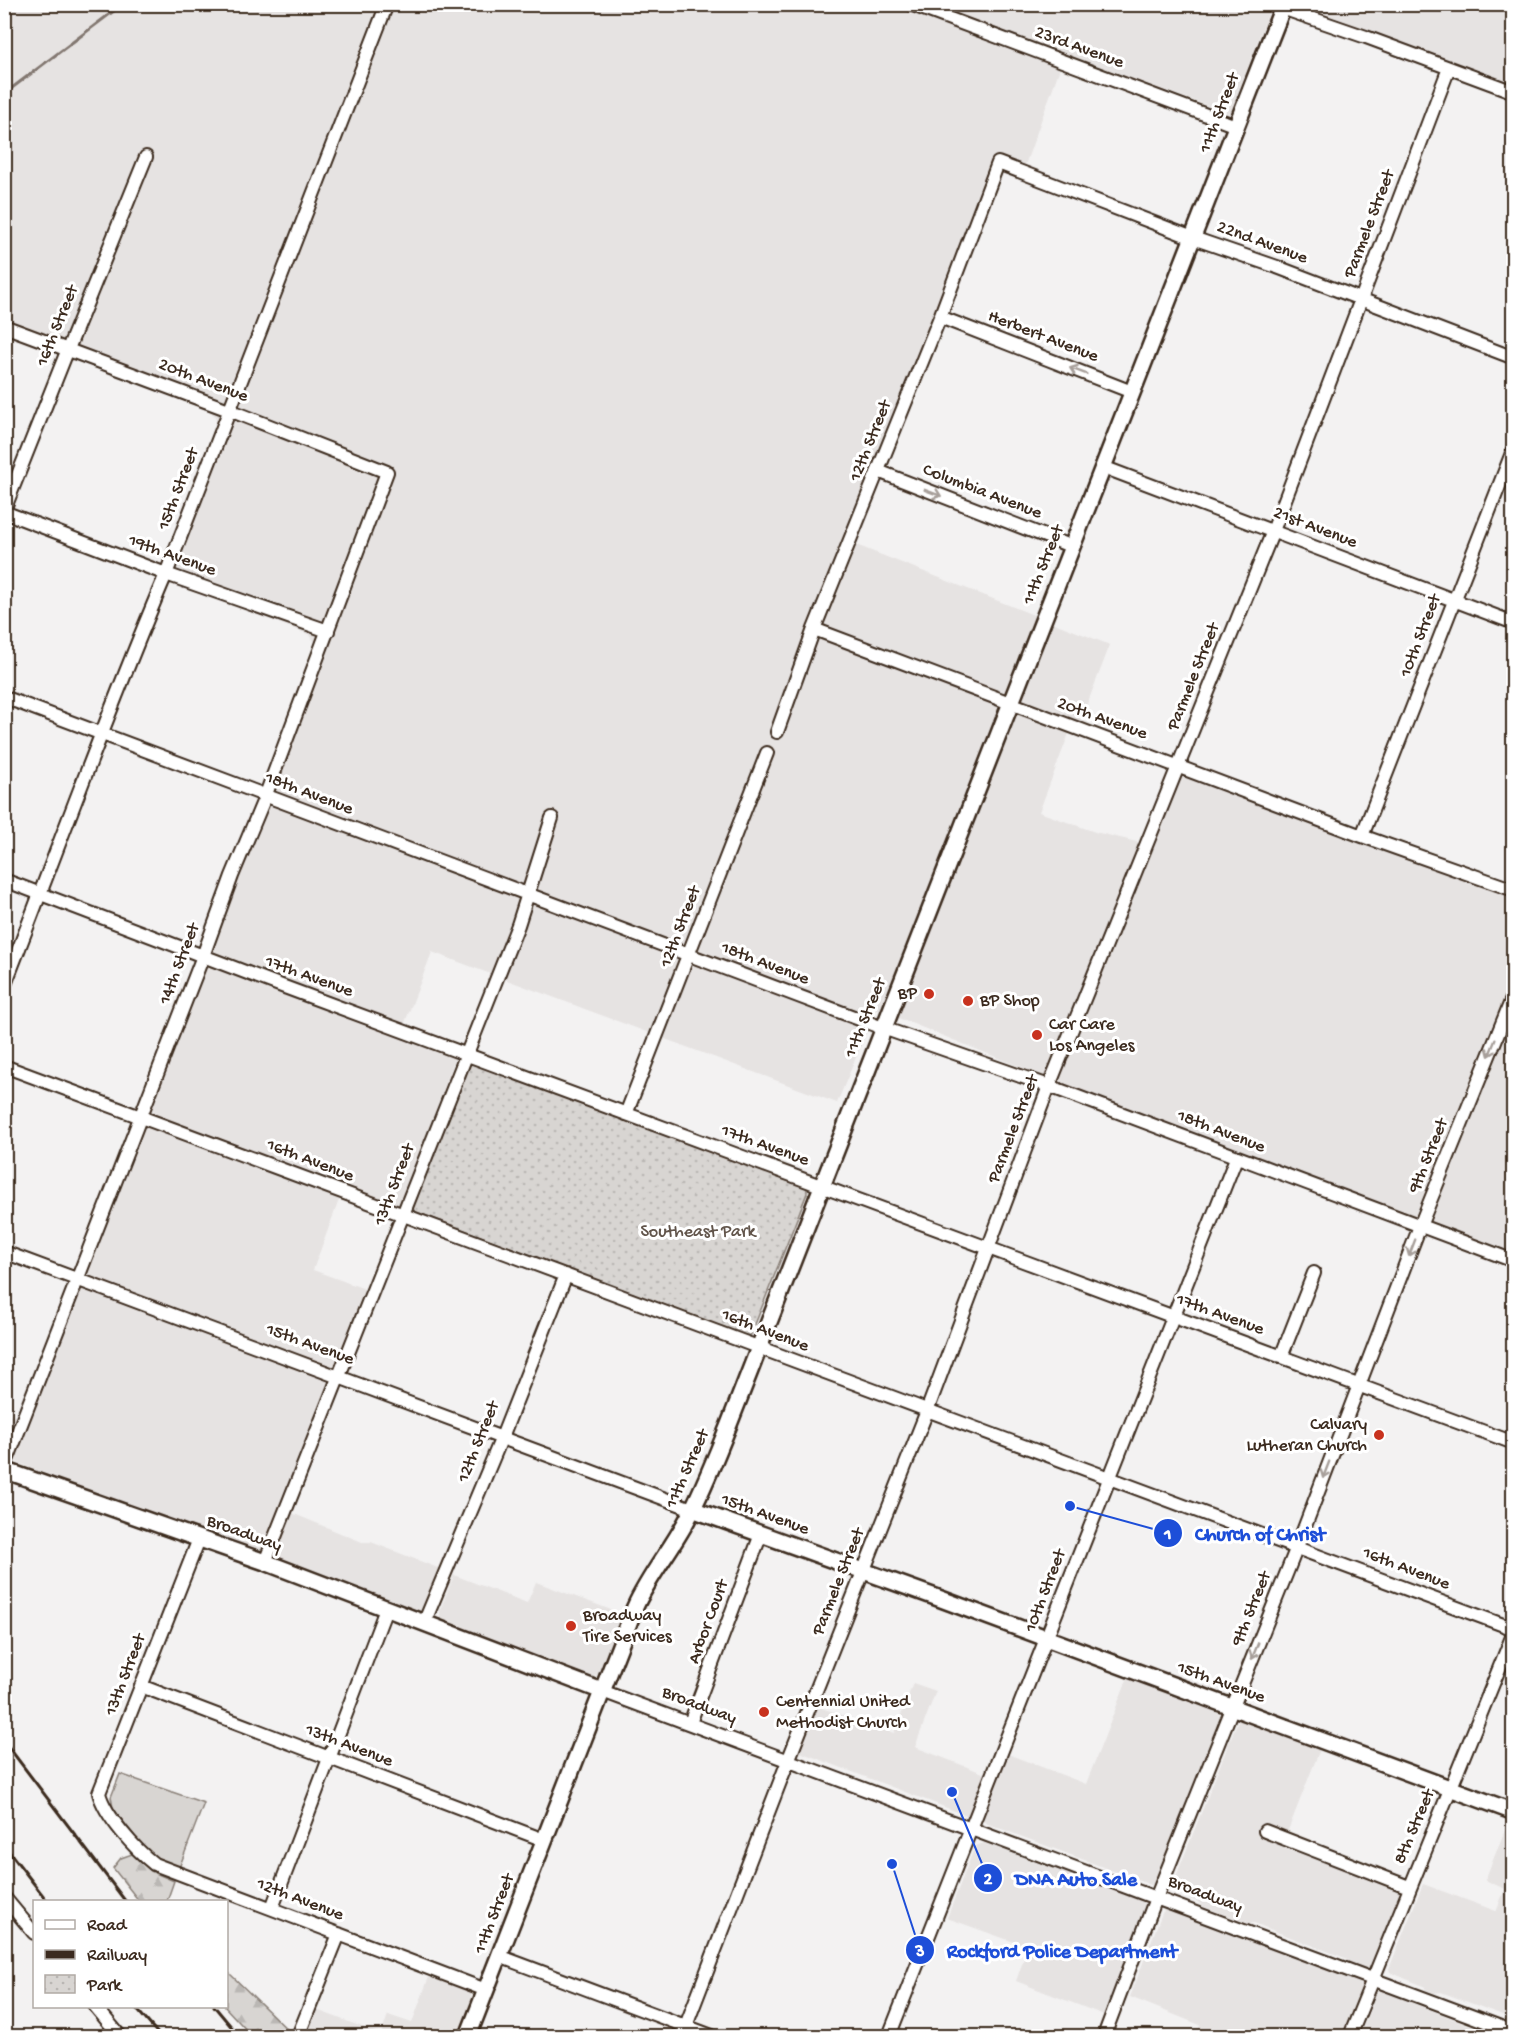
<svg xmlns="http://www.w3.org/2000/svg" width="1518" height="2041" font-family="'Gochi Hand',sans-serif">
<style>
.built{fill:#e6e3e2}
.green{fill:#d8d5d2;stroke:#8a8078;stroke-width:1.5}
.forest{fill:url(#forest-firs);stroke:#8a8078;stroke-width:1.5}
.park{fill:url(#park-dots);stroke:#8a8078;stroke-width:1.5}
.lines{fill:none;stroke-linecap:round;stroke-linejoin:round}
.stream{stroke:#827770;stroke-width:3}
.minor-casing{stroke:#3b2a1e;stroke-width:16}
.major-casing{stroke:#3b2a1e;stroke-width:20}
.minor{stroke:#fff;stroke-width:12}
.major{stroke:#fff;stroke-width:15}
.rail{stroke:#3b2a1e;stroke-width:3}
.oneway{stroke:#a79f9a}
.poi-dot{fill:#c8321e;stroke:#fff;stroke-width:2}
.labels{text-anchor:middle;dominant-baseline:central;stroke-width:6;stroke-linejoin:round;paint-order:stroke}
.street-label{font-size:18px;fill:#3b2a1e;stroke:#fff}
.poi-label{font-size:18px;fill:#3b2a1e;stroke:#fff;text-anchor:start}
.park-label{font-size:18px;fill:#62554b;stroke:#fff}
.leader{fill:none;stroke:#1d4ed8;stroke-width:2}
.callout-dot{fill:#1d4ed8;stroke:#fff;stroke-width:2}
.mark-label{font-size:18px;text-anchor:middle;font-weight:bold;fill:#fff}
.callout-label{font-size:20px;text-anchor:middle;font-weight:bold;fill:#1d4ed8;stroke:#fff;stroke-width:6;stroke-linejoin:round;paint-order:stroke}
</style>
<defs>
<pattern id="forest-firs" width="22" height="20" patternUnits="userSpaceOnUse" patternTransform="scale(1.5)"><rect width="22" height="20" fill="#d8d5d2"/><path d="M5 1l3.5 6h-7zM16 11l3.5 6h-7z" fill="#bab7b4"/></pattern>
<pattern id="park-dots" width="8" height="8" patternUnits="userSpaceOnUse" patternTransform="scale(1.5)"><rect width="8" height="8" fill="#d8d5d2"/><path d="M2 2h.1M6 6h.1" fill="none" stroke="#bab7b4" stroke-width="1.8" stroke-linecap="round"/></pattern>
</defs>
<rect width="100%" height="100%" fill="#f3f2f2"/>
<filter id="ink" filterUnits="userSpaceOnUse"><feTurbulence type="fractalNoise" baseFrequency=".0167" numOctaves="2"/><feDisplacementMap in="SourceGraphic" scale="12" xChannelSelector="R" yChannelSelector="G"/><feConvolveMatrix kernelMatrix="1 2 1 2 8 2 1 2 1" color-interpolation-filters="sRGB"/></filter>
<g filter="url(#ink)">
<path class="built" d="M4,5H1272L1230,114L1065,54L1024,168H991L846,541L1110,645L1079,725L1073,723L1039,812L1095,832L1141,843L1172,770L1513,897V1252L1073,1088L876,1009L837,1103L432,952L404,1025L460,1046L395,1220L339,1200L313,1270L365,1289L328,1391L262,1554L254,1553L5,1458V1413L17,1417L317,646L310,635L157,576L217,427L215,416L209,410L5,333Z
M1303,5H1513V85L1304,6Z
M292,1513L362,1542H371L443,1570L424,1612L417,1614L276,1559L274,1555Z
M454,1575L527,1603L536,1582L622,1614L600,1673L592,1678L587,1677L440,1621V1610Z
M1128,1677L1216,1710L1221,1717L1158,1881L1151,1885L988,1824L984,1821V1817L1008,1754L1086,1784Z
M913,1683L936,1691L915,1747L988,1775L971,1815L968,1816L800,1752L799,1748L816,1706L894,1733Z
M1239,1721H1246L1320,1749L1287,1833L1409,1878L1372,1969L1366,1970L1350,1964L1345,1958L1254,1923L1250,1924L1202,1906L1198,1902L1173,1892L1171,1889L1236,1725Z
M1509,1820L1514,1821L1513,2019L1441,1992L1435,1993L1426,1990L1424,1986L1396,1975L1390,1972L1389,1969L1423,1884L1496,1911L1505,1889L1485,1880Z
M984,1843L1139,1900L1147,1905L1104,2015L1016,1981L1028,1947L947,1918L975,1846Z
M1166,1909L1176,1910L1180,1915L1250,1942L1254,1941L1359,1982L1362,1985V1992L1346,2036H1196L1200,2025L1130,1997L1162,1913Z
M430,1974L466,1989L471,1993L472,2004L459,2036H303L314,2009L381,2034L388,2015L412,2023Z
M1385,1988L1400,1995L1405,2000L1479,2029L1505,2036H1360L1376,1994Z"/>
<path class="green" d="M120,1774L204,1803L179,1868L150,1856L113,1808L111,1797Z"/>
<path class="forest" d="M132,1854L151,1871L174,1881L167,1901H139L113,1868L121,1858Z
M227,1971L294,2036H252L225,2007L226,2006Z"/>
<path class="park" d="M475,1063L802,1185L807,1188V1193L750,1337H746L414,1211L413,1207L464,1070L469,1065Z"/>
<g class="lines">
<path class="stream" d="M4,94L123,4"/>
<g class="minor-casing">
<path id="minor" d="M910,4L1236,126
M1282,8L1366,37L1514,92
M940,317L1132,392
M4,326L229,410L387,472L265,797L232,876L203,956L4,1468
M1103,467L1514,623
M878,471L1073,547
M4,510L68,349L146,157
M4,512L166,574L328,631
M814,629L1362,836L1514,890
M4,697L883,1028L1049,1086L1514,1261
M777,732L814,629L940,317L998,163L1193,238L1277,267L1514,358
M1362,836L1514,448
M4,880L287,988L1514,1443
M4,987C58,849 108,710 166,574L387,4
M4,1066L1514,1629
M626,1114L767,753
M4,1252L692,1509
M1281,1357L1314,1273
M199,1539L99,1793C105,1816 135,1849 154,1864L486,1990
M265,1562L518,925L552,818
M424,1623L502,1437L566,1275
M141,1686L544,1840
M602,1691L1514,2032
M690,1723L761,1534
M1265,1831L1409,1887
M4,1897L34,1933
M272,1908L386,1609
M499,1956L712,2036
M95,2006L120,2036
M298,2036L339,1934
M682,2036L788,1761L927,1411L1049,1086L1273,531L1449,68
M889,2036L1236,1158
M1104,2036L1156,1898L1297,1547L1420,1226L1514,994
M1350,2036L1514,1632"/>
</g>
<g class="major-casing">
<path id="major" d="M4,1470L265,1562L602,1691
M692,1509L941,1599L1514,1812
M468,2036L635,1607C649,1576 671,1550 687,1520C703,1490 715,1459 728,1427L1284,4"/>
</g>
<use href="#minor" class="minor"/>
<use href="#major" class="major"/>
<path class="rail" d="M4,1741L126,1902
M4,1845L48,1902
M134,2006L160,2036
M214,2006L239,2036"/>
</g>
<defs><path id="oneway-shaft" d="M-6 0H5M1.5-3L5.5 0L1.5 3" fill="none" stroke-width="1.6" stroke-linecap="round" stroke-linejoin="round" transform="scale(1.5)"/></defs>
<g class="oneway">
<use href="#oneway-shaft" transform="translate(1078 371) rotate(-159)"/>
<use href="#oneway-shaft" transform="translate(933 493) rotate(21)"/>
<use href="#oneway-shaft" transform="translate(1492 1048) rotate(112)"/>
<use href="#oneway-shaft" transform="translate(1412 1248) rotate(111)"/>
<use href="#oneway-shaft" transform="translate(1326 1470) rotate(111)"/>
<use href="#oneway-shaft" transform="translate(1255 1651) rotate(112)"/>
</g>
</g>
<g class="poi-dot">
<circle cx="929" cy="994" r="6"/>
<circle cx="968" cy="1001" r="6"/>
<circle cx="1037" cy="1035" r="6"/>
<circle cx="1379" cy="1435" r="6"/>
<circle cx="571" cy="1626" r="6"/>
<circle cx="764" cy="1712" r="6"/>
</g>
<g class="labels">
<g class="street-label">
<text transform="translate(1079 48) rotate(20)">23rd Avenue</text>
<text transform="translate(1220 113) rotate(-69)">11th Street</text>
<text transform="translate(1370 224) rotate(-69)">Parmele Street</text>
<text transform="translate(1262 243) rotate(20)">22nd Avenue</text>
<text transform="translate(58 326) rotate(-68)">16th Street</text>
<text transform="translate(1043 337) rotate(21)">Herbert Avenue</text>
<text transform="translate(203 381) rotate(21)">20th Avenue</text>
<text transform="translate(871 441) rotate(-68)">12th Street</text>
<text transform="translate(179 489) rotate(-69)">15th Street</text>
<text transform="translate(982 492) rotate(21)">Columbia Avenue</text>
<text transform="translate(1315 528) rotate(21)">21st Avenue</text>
<text transform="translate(172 556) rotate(20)">19th Avenue</text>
<text transform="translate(1044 565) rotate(-68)">11th Street</text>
<text transform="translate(1421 636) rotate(-69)">10th Street</text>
<text transform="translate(1194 677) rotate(-68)">Parmele Street</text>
<text transform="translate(1102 719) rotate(20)">20th Avenue</text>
<text transform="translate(309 794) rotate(21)">18th Avenue</text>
<text transform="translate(681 927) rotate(-69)">12th Street</text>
<text transform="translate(180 964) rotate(-69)">14th Street</text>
<text transform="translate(765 964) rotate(21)">18th Avenue</text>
<text transform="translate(309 977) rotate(20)">17th Avenue</text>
<text transform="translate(866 1018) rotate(-68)">11th Street</text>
<text transform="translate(1014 1129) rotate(-69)">Parmele Street</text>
<text transform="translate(1221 1132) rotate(21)">18th Avenue</text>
<text transform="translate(765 1146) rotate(20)">17th Avenue</text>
<text transform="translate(1429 1156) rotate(-68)">9th Street</text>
<text transform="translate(310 1161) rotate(21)">16th Avenue</text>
<text transform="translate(395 1185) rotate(-69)">13th Street</text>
<text transform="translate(1220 1315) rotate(20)">17th Avenue</text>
<text transform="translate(765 1331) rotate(21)">16th Avenue</text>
<text transform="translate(310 1345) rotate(20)">15th Avenue</text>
<text transform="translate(479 1442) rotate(-68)">12th Street</text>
<text transform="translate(688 1469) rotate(-66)">11th Street</text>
<text transform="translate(765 1515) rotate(20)">15th Avenue</text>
<text transform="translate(244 1534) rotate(20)">Broadway</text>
<text transform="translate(1406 1569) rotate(21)">16th Avenue</text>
<text transform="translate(839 1582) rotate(-68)">Parmele Street</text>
<text transform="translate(1046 1591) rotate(-69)">10th Street</text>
<text transform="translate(1252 1609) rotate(-68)">9th Street</text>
<text transform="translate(709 1622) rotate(-70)">Arbor Court</text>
<text transform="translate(126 1675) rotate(-69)">13th Street</text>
<text transform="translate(1221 1683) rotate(20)">15th Avenue</text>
<text transform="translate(699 1706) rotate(21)">Broadway</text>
<text transform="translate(349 1746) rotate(21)">13th Avenue</text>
<text transform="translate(1415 1827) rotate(-67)">8th Street</text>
<text transform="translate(1205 1895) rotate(21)">Broadway</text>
<text transform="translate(300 1900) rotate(21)">12th Avenue</text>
<text transform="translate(495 1914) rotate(-69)">11th Street</text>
</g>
<g class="poi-label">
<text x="917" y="994" text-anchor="end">BP</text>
<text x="980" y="1001">BP Shop</text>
<text x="1049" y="1025">Car Care<tspan x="1049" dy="21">Los Angeles</tspan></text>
<text x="1367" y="1425" text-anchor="end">Calvary<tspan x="1367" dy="21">Lutheran Church</tspan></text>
<text x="583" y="1616">Broadway<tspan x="583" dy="21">Tire Services</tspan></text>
<text x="776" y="1702">Centennial United<tspan x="776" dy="21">Methodist Church</tspan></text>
</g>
<g class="park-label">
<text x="698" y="1232">Southeast Park</text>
</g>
</g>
<path class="leader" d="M1070 1506L1168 1533M952 1792L988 1878M892 1864L920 1950"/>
<g class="callout-dot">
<circle cx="1070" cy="1506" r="6"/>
<circle cx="952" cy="1792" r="6"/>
<circle cx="892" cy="1864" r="6"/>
<circle cx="1168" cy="1533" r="15"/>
<circle cx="988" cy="1878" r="15"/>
<circle cx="920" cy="1950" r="15"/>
</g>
<g class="mark-label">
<text x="1168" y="1539">1</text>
<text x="988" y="1884">2</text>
<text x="920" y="1956">3</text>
</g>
<g class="callout-label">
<text x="1260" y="1540">Church of Christ</text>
<text x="1076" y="1885">DNA Auto Sale</text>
<text x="1062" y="1957">Rockford Police Department</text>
</g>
<rect width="1518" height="2041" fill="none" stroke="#fff" stroke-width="24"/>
<rect x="12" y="12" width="1494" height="2017" fill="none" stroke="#3b2a1e" stroke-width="2" filter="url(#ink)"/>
<rect x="33" y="1900" width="195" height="108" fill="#ffffff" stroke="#b1aaa5" stroke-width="1.5"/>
<rect x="45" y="1920" width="30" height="9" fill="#ffffff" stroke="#b1aaa5" stroke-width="1.5"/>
<text x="87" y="1930" font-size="18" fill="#3b2a1e">Road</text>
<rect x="45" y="1950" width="30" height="9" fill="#3b2a1e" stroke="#b1aaa5" stroke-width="1.5"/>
<text x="87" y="1960" font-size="18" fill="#3b2a1e">Railway</text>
<rect x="45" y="1975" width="30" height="18" fill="url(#park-dots)" stroke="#b1aaa5" stroke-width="1.5"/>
<text x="87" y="1990" font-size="18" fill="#3b2a1e">Park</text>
</svg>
